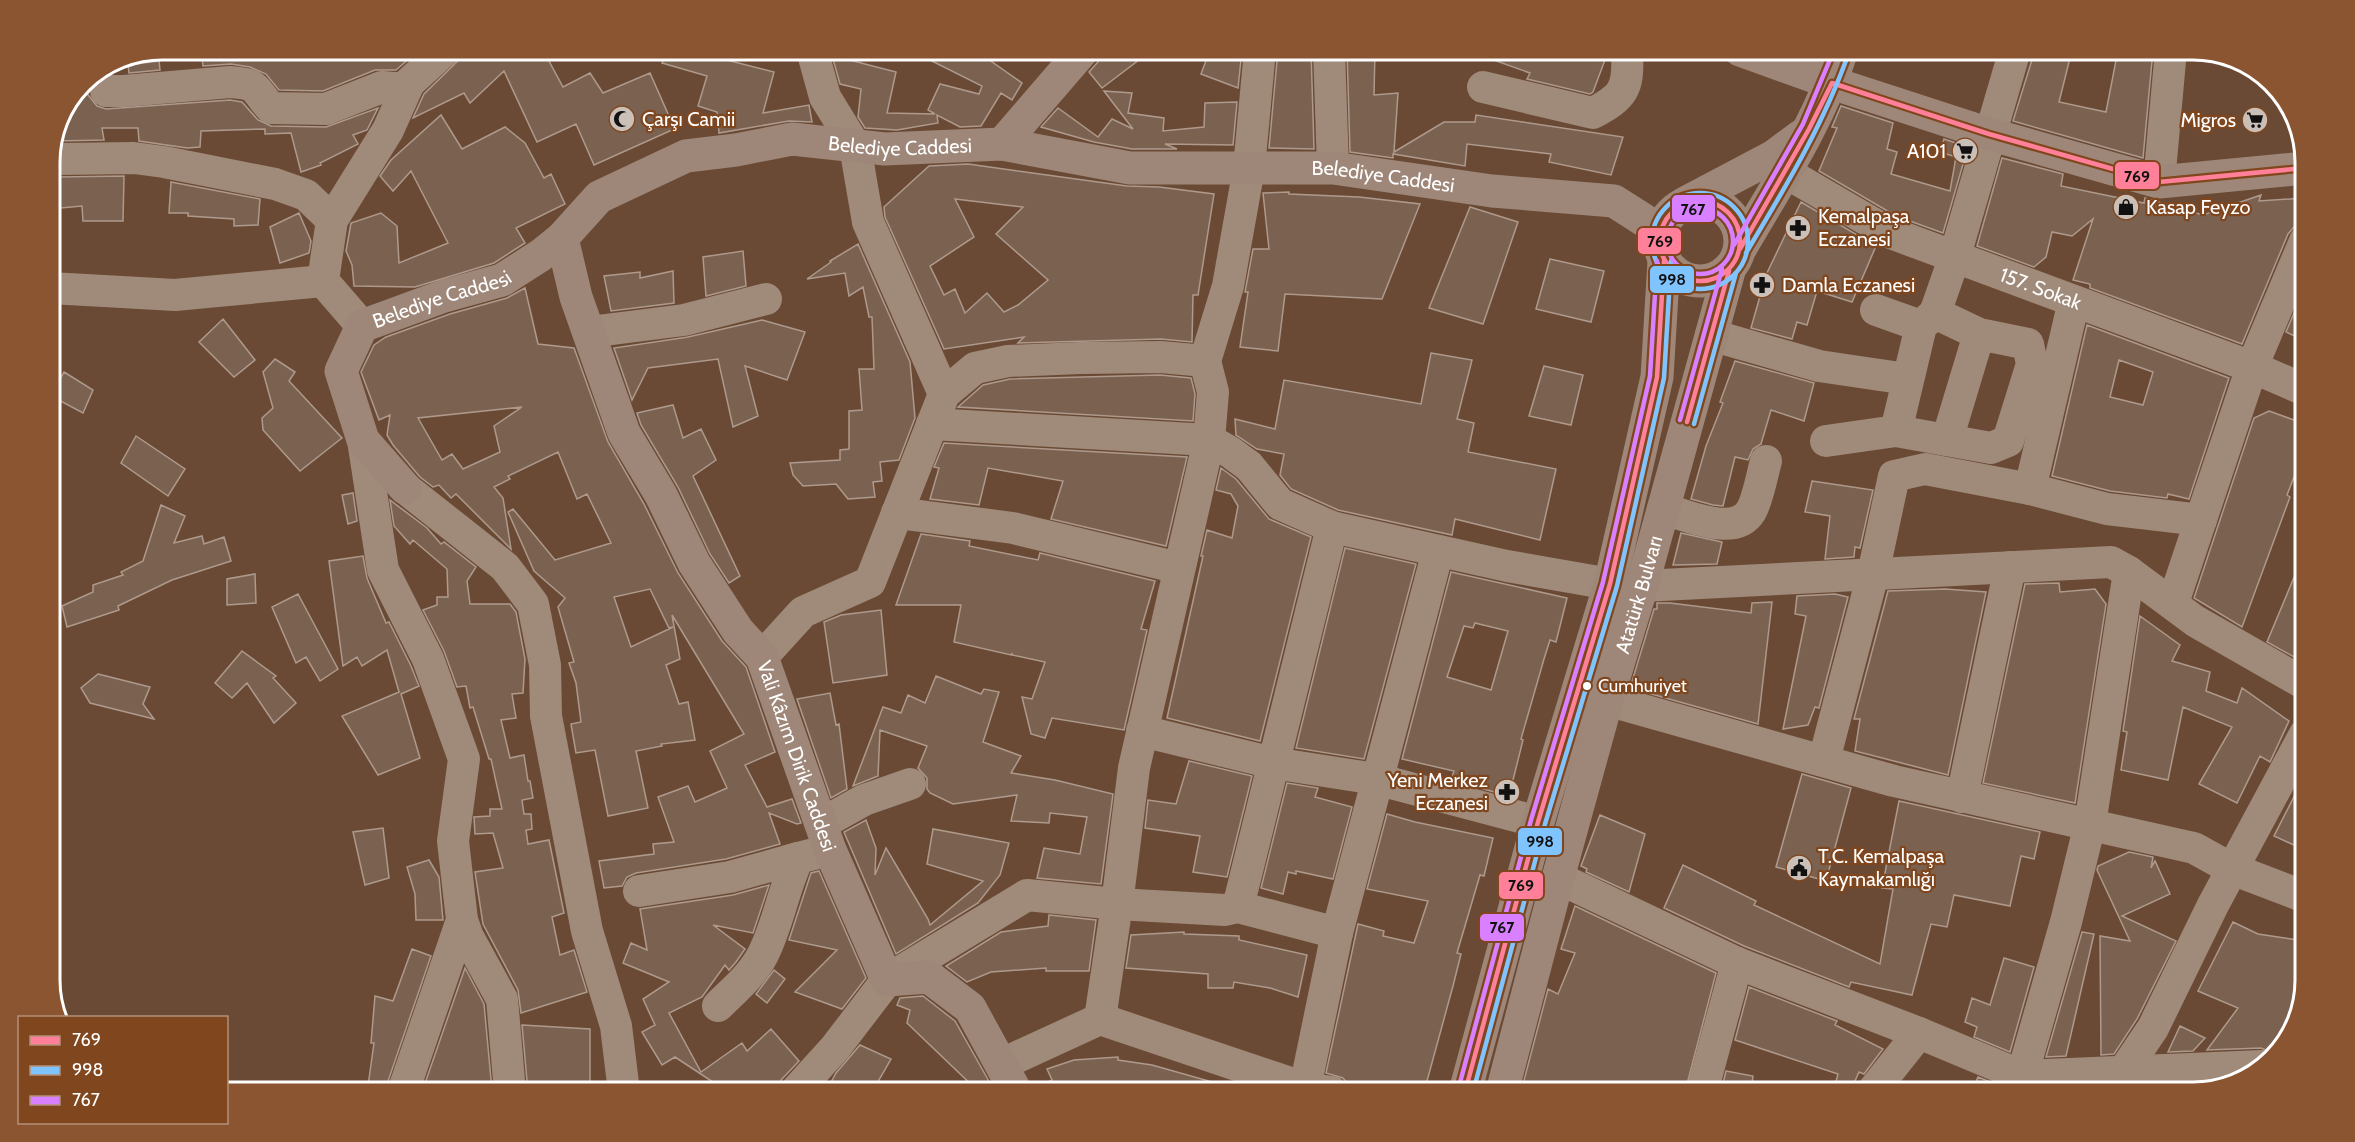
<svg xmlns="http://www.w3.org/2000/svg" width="2355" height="1142" font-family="Cabin,sans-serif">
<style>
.building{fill:#7b6150;stroke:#ae9a8d;stroke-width:1.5;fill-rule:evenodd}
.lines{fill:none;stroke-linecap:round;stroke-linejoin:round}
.minor{stroke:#a08a7a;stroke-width:32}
.major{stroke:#9e8778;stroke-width:33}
.bus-1-casing{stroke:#80461e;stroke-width:9}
.bus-2-casing{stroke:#80461e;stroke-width:9}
.bus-3-casing{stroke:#80461e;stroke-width:9}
.bus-1{stroke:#ff8098;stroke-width:4.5}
.bus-2{stroke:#80c4ff;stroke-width:4.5}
.bus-3{stroke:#d880ff;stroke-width:4.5}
.bus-dot{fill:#fff;stroke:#80461e;stroke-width:2}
.labels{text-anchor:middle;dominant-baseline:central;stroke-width:4.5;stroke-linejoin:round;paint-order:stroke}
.bus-label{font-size:18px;fill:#fff;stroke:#80461e;text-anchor:start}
.poi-label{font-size:20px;fill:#fff;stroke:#80461e;text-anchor:start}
.street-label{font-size:20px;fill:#fff;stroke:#80461e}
.rim{fill:none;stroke:#fff;stroke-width:3}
.line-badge{stroke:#80461e;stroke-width:2}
.pale-badge-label{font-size:16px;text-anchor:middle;font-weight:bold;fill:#111}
</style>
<rect width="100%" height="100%" fill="#6a4a34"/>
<path class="building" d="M238,50H277L280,60L299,50H419L396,70H375L323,91L279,90L266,74L250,67L231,64L203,66L202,58Z
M469,50H543L563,87L590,73L603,93L650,73L672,123V130L594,165L576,124L537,142L504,71L470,103L464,93L413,118L424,94Z
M668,50H705L703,54L774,72L763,113L809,105L812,122L789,121L719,133L717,112L698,106L707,76L662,63Z
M910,50H975L1022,83L1012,100L1001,93L981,126L960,127L937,115L938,123L897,130L865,128L858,117L861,89L840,84L833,59L834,56L896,72L887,113L935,114L928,110L940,84L979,94L982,86Z
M1101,50H1152L1102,88L1089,72L1098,62Z
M1210,50H1242L1238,88L1201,74Z
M1278,50H1311L1314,149L1269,148Z
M1347,50H1375L1374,95L1398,93L1394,152L1444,122H1475L1476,115L1623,137L1611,175L1549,162L1551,154L1467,144L1465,166L1393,154V158L1350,152Z
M1471,50H1583L1606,57L1593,92L1590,94L1527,79L1530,73L1471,52Z
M2035,50H2072L2059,102L2106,112L2118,50H2153L2143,158L2013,121Z
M159,61L160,70L129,73L128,65Z
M81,86L97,106L106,109L230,100L242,102L258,120L271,126L326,127L378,108L367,130L353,135L358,144L320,163L321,165L301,172L291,133L265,134V129L201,131L200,147L187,148L139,141L138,128H102L104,140L56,141Z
M1104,91L1132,93L1128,113L1164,118L1163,131L1204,127L1205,103L1237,102L1233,145L1165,144L1177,149H1132L1094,142L1041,127L1058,108L1098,137L1112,119L1133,129Z
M1841,106L1893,123L1887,149L1897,152L1891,174L1950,191L1956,157L1940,152L1944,139L1968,147L1943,233L1896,216L1819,171L1837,128L1832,127Z
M441,115L462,149L505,127L525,143L544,178L551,174L565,204L516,228L525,243L494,263L415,287L354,286L352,265L346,251L351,223L381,213L397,226L399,263L448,243L411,171L393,191L380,176L391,160Z
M2002,158L2063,174L2061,186L2144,203L2145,198L2203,215L2261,195L2259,201L2305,198V223L2295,226L2288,234L2242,344L2090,288V284L2073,280L2093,219L2072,236L2052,232L2046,257L2034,267L1977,246Z
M968,164L1127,186L1159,187L1214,194L1198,295H1193L1192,342L1161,339L1018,343L1024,337L944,349L885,217L884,207L929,166ZM955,199L1023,207L996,234L1048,280L1018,305L1004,312L987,293L965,313L955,289L944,295L930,266L974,237Z
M50,175L58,177L124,176L123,221H83L82,206L50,209Z
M171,182L260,199L258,225L234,226V219L188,216V213H169Z
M1289,192V194L1359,197L1420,204L1382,299L1285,294L1278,351L1240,347L1248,292H1245L1253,249H1269L1263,193Z
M1801,202L1876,246L1852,302L1817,291L1807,325L1797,322L1792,339L1751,328L1766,275Z
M1470,207L1518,222L1483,324L1429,308Z
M299,213L311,241L309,253L280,263L270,227Z
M858,244L910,362L915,418L899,460L880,462L882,481L873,482L875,497L848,499L836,484L803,486L793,475L790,463L840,460V450L849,449V411L862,410L859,369H874L872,317H869L863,287L849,296L845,273L807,279L831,262L830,261Z
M743,251L746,286L706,296L703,257Z
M1550,259L1604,271L1591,322L1536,309Z
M673,271L674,303L611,311L604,276L640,272V278Z
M2305,287V341L2286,332Z
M525,288L538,344L574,348L608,442L644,504L678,573L722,641L746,667L775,752L745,765L767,807L792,799L801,823L797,824L769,813L780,844L726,859L636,873L627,877L622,886L604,888L599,861L654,854L653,844L674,842L658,797L688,786L695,802L727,788L710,751L744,734L672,615L680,659L666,665L679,704L688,702L695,740L661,744L662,746L636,751L648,808L608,816L595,750L576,753L571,724L581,722L576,683L569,663L574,662L558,607L565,598L534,571L508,512L513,509L555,560L611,543L587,494L577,499L558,452L508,476L510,479L494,487L503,498L511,549L456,494L451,498L439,485L433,487L420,477L393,445L387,435L390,415L379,420L361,372L374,345L386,337L450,314L507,298ZM522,407L494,426L500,452L463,469L452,454L442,460L418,418ZM650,589L669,628L673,627L631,647L614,597Z
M223,319L255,360L234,377L199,342Z
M762,320L805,332L787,380L745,366L758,416L733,427L718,359L648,368L632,400L614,348L688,337Z
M2087,325L2229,378L2189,499L2168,494L2167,498L2110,491L2052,476ZM2119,360L2153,372L2143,405L2110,397Z
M1431,353L1472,360L1457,419L1474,423L1468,452L1556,469L1540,540L1455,519L1452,535L1338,510L1291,489L1280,475L1284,454L1257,449L1236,435L1235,419L1275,429L1284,380L1421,404Z
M275,359L295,372L289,381L342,438L300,471L263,430L262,418L273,408L263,372Z
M1735,361L1814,383L1804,421L1771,410L1761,444L1753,449L1748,460L1735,457L1723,506L1713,505L1691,499L1706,446L1723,403L1720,402Z
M1544,366L1583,375L1571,425L1529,416Z
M64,372L93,390L83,413L51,396Z
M1160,375L1191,378L1195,394L1193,421L958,407L983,385L1010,379Z
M673,405L683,438L701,429L716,460L693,476L740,576L729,583L710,554L678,487L641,425L637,413Z
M2269,411L2305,424V449L2287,495L2290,497L2242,627L2194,598L2254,418Z
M136,436L185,469L168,496L121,463Z
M944,443L1187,457L1166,546L1051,519L1063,481L988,468L979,505L930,499L939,468L934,467Z
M1221,468L1236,479L1269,519L1311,537L1260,741L1167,718L1203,556H1201L1207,530L1232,538L1238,506L1231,494L1216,490Z
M1812,481L1873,490L1860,548L1855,547L1854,557L1825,559L1830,516L1805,512Z
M353,493L357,521L348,524L342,495Z
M390,500L427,528L441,544L444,542L476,567L467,581L470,604H510L516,612L525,659L523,693L512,694L516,718L501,720L510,758L524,755L528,781H530L533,798L522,800L524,814H531L532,829L526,830L528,844L549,840L564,913L552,917L560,955L574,950L587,992L521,1013L518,990L483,924L475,872L503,868L493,833L475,834L474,817L490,816V809H502L491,759H489L473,707L470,708L466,686L457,687L444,651L423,610L437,605V597H448L447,569L413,540L410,544L394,526Z
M161,505L185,516L174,543L202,536L204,544L224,537L231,561L172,580L118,606L119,610L67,627L62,606L93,592V585L123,575L121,572L143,561Z
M1681,533L1722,542L1717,564L1673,565Z
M921,534L970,541L969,546L1038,560L1040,553L1155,581L1141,629L1147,630L1124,730L1052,718L1045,738L1031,734L1022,697L1032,699L1045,662L1012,655V653L1011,655L954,642L961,605H896Z
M1345,548L1416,564L1364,759L1296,748Z
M2305,551V663L2267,642Z
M363,556L367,578L386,623L389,622L411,666L419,686L401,694L420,758L378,775L342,716L399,692L387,650L362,666L357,657L343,666L329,561Z
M1451,572L1567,598L1556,642L1550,640L1544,659L1521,739L1523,740L1509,796L1451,780L1454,771L1402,759ZM1475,623L1508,631L1491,690L1447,677L1464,626L1473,628Z
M255,574L256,603L227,605V579Z
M2059,583L2060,592L2095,589L2106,604L2075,803L1983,783L2025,584Z
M1945,589L1986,592L1948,775L1855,751L1860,719H1854L1888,591Z
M298,594L338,669L320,681L306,657L296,663L272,607Z
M1835,594L1848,597L1819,708L1815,707L1808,725L1783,729L1806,616L1795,614L1797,596Z
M1772,602L1758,724L1630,688L1654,609H1657V603H1670L1751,613L1752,603Z
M881,610L887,675L833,683L824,622L841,615Z
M2140,616L2180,645L2172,661L2210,672L2206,691L2237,703L2242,688L2289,721L2270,762L2260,756L2237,803L2199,784L2232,727L2183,707L2168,780L2121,770L2127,732L2123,731Z
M242,651L276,676L273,678L296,703L274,723L247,683L232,698L215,683Z
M98,674L150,687L143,704L154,719L90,703L81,688Z
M936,676L981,694L984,689L999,692L983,742L1021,756L1011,773L1055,780L1113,794L1101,884L1037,878L1044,848L1080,854L1087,817L1050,813L1049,823L1011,821L1017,795L953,804L930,793L927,789V778L918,768L927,746L880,730L878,776L853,786L883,707L901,713L908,695L925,703Z
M830,693L836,725L839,724L847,789L831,798L797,699Z
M1189,761L1252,776L1227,877L1193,872L1200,836L1145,828L1148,800L1176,804Z
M1802,774L1851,788L1826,881L1776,867Z
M2305,775V850L2274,836Z
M1287,783L1318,788L1315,797L1352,807L1333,879L1296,871V874L1288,872L1283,894L1261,888Z
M1899,801L2040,832L2034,859L2021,856L2010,906L1954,895L1947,927L1931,924L1912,995L1851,982L1849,987L1744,946L1664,908L1683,865L1756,901L1754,905L1880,964L1893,889L1882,888Z
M1387,814L1415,822L1493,838L1484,876L1480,875L1457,953L1461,954L1453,986L1424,1092H1395L1367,1089L1347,1083L1343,1078L1326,1073L1358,924L1384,931L1383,936L1414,943L1428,901L1367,889Z
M1600,815L1645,834L1629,892L1586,872L1587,869L1581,866Z
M866,820L876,848L875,875L886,848L928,919L930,925L983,881L927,864L933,829L1009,843L1000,875L978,903L896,954L844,832Z
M383,828L389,878L365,885L353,832Z
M2129,852L2153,857L2151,868L2155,861L2170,894L2122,916L2176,941L2137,1019L2114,1054L2101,1055L2100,936L2130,941L2097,870L2098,866Z
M429,860L439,877L443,920H416L415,894L407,867Z
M819,871L866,978L842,1009L795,992L837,950L789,940L811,873Z
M769,885L753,933L713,925L745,949L736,962L729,970L725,965L702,997L669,1013L701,1072L742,1043L747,1051L771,1029L799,1061L781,1080L778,1092H728L675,1057L662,1065L642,1032L655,1025L643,999L669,982L623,963L631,943L647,950L640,909L733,895Z
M1575,906L1716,973L1685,1092H1521L1548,989L1558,994L1575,953L1561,949Z
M1049,915L1096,920L1089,971H1046V968L991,972L967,982L946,966L1001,932L1048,926Z
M2233,922L2258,934L2305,941L2306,980L2294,1029L2273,1053L2261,1048L2207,1050L2238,1008L2198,991Z
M1184,932V934L1239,936V940L1307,955L1298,997L1270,988L1234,982L1233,988H1208V974L1126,968L1131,935Z
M2082,932L2094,934L2066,1056L2046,1057Z
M412,949L431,956L386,1087L368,1086L374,1043H371L375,996L393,1001Z
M2004,958L2034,967L2010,1052L1974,1037L1977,1027L1965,1022L1972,998L1990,1005Z
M465,968L484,1004L492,1090L466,1092H422Z
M774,970L785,979L767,1003L756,994Z
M1749,987L1837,1021L1835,1025L1883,1049L1864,1074L1859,1072L1850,1092H1833L1838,1074L1735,1040Z
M923,996L955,1021L995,1092H979L907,1023L910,1010L897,1005L900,998Z
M522,1025L590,1029V1092H528Z
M2180,1026L2205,1038L2193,1051L2168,1052Z
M860,1045L891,1059L872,1092H838L828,1088L836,1073Z
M1118,1057V1060L1152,1065L1230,1087L1229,1092H1035L1034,1089L1052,1080L1047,1069L1074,1060Z
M1726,1071L1753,1076L1751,1092H1721Z
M1978,1077L2015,1092H1972Z"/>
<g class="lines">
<g class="minor">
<path d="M818,50L814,57L825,97L855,146L868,222L944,394"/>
<path d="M1329,50L1333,168"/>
<path d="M1483,87L1593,113C1623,97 1629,89 1627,54L1623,50"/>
<path d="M106,91H124L230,82C261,84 253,89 271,108L326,109L382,87L406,89"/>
<path d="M58,159L134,158L164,162L275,184L306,195L332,220"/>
<path id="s1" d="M1785,172L1888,232L2252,367L2305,390"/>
<path d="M2159,182L2171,50"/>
<path d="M323,281L362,326"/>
<path d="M50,288L175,295L323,281L332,220L388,130L409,83L445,50"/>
<path d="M1876,310L1921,326"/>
<path d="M1935,313L1954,259L2015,50"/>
<path d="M589,332L684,320L766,299"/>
<path d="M1711,335L1819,366L1907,379"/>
<path d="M1205,361L1228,286L1249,168L1260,50"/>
<path d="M932,424L1209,440L1134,768L1117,904L1225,910L1238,907L1337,933"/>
<path d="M363,440L383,570L428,659L464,759L453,841L462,920L403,1092"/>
<path d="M1947,440L1979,334"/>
<path d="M1826,441L1896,431L1991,448L2008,441L2032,364L2028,344L1979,334L1935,313L1921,326L1896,431"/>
<path d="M405,488L505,567L533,604L545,665L546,716L587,931L616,1026L624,1092"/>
<path d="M2030,489L2107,509L2201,520"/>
<path d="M1663,509C1687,515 1735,538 1751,511C1758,499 1762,475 1766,461"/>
<path d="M897,513L1013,528L1179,568"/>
<path d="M2173,603L2252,367L2305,241"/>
<path d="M762,657L803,612L870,582L944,394L975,368L1008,361L1080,358L1161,357L1205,361L1213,392L1209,440L1230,452L1249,466L1280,504L1332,527L1507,566L1610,584L1642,586L2111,562L2129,572L2195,621L2305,684"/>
<path d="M1607,700L1894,781L2194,848L2232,869L2305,897"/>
<path d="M1142,731L1273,763L1376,779L1538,822"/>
<path d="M1824,760L1873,574L1894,476L1925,469L2030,489L2074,301"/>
<path d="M1962,797L2010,567"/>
<path d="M821,824L864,800L910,784"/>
<path d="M1558,878L1737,963L1919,1033L2022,1076L2262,1066"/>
<path d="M639,891L730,877L798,858"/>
<path d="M1238,907L1332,527"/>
<path d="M462,920L468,937L502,999L510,1092"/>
<path d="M718,1006C735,989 755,973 765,950C779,920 784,888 798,858L830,850"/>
<path d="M1002,1064L1100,1019L1305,1088"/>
<path d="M2022,1076L2066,922L2090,824L2129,572"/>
<path d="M2119,1086L2124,1071L2153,1028L2213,905L2305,734"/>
<path d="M795,1092L835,1048L887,980L1027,895L1117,904L1100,1019"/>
<path d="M1332,1092L1305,1088L1337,933L1438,551"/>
<path d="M1702,1092L1737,963"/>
<path d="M1872,1092L1919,1033"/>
</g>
<g class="major">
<path d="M1740,50L1832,83L1989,134L2159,182L2305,168"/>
<path d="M1002,144L1083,50"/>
<circle cx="1700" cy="241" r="40"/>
<path d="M1685,203L1774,156L1801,136"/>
<path id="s2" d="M562,238L576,297L624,433L661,495L694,563L738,631L762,657L830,850L887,980L929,977L970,1008L1016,1092"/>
<path d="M1740,249C1777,185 1820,121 1842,50"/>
<path id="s3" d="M405,488L363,440L341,371L362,326L444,296L502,280L541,255L562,238L599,197L686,156L736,150L792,139L885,149L1002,144L1130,168H1333L1492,191L1614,201L1661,231"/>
<path d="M1465,1092L1538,822L1610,584L1657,377L1664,261"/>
<path id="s4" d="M1502,1092L1558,878L1607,700L1642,586L1729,271"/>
</g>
<g class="bus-1-casing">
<path id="bus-1" d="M1660 241a40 40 0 1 1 80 0a40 40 0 1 1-80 0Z
M1740,249L1809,129L1832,83L1989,134L2159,182L2305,168
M1687,422L1729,271
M1465,1092L1538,822L1610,584L1657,377L1664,261"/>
</g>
<g class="bus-2-casing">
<path id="bus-2" d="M1652 241a48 48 0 1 1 96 0a48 48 0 1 1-96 0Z
M1746,253C1785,188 1824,124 1849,52
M1694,424L1736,273
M1473,1092L1545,824L1617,586L1664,378L1671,261"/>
</g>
<g class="bus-3-casing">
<path id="bus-3" d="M1667 241a33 33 0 1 1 66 0a33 33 0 1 1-66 0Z
M1734,245L1803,124L1834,50
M1680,420L1722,269
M1458,1090L1531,820L1603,582L1650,376L1657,261"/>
</g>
<use href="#bus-1" class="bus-1"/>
<use href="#bus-2" class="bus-2"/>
<use href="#bus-3" class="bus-3"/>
</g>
<defs>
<g id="mosque-disc" transform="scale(1.35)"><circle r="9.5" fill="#cbc0b8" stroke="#80461e"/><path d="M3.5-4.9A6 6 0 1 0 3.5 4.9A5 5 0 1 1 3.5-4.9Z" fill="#111"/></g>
<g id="supermarket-disc" transform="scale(1.35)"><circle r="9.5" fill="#cbc0b8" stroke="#80461e"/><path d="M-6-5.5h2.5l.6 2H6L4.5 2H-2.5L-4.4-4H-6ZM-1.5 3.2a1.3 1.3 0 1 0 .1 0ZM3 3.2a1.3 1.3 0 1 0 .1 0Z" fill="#111"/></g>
<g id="shop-disc" transform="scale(1.35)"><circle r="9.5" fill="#cbc0b8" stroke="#80461e"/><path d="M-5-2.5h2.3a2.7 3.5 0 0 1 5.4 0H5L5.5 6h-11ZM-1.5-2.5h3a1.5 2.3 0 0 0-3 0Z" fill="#111"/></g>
<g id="pharmacy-disc" transform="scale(1.35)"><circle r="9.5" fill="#cbc0b8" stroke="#80461e"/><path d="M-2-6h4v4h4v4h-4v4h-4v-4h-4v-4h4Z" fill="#111"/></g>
<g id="civic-disc" transform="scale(1.35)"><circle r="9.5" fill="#cbc0b8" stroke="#80461e"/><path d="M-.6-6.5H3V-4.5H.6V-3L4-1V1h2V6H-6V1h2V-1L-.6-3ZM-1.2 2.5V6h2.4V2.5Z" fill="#111"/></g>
</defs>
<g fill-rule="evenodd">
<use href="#mosque-disc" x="622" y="119"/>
<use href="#supermarket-disc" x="2255" y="120"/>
<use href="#supermarket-disc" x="1965" y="151"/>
<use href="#shop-disc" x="2126" y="207"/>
<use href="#pharmacy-disc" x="1798" y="228"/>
<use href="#pharmacy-disc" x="1762" y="285"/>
<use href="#pharmacy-disc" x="1507" y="792"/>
<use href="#civic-disc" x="1799" y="868"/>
</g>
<circle class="bus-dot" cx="1587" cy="686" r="5"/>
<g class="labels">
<g class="bus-label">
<text x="1598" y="686">Cumhuriyet</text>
</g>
<g class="poi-label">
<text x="642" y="119">Çarşı Camii</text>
<text x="2236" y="120" text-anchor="end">Migros</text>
<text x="1946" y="151" text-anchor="end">A101</text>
<text x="2146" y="207">Kasap Feyzo</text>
<text x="1818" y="216">Kemalpaşa<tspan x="1818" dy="23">Eczanesi</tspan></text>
<text x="1782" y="285">Damla Eczanesi</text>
<text x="1488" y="780" text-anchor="end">Yeni Merkez<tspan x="1488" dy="23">Eczanesi</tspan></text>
<text x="1818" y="856">T.C. Kemalpaşa<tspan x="1818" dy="23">Kaymakamlığı</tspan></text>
</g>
<g class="street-label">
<text stroke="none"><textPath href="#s3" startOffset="774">Belediye Caddesi</textPath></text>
<text stroke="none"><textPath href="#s3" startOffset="1260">Belediye Caddesi</textPath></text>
<text stroke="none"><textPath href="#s1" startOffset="282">157. Sokak</textPath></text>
<text stroke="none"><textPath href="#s3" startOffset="270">Belediye Caddesi</textPath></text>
<text stroke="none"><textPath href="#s4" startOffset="516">Atatürk Bulvarı</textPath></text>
<text stroke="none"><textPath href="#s2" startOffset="574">Vali Kâzım Dirik Caddesi</textPath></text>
</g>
</g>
<path d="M0 0H2355V1142H0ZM162 60H2193A102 102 0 0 1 2295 162V980A102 102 0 0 1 2193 1082H162A102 102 0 0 1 60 980V162A102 102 0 0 1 162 60Z" fill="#8a5530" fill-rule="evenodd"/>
<path class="rim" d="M162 60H2193A102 102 0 0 1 2295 162V980A102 102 0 0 1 2193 1082H162A102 102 0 0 1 60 980V162A102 102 0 0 1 162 60Z"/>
<g class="line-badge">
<rect x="2114" y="161" width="46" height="29" rx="6" fill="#ff8098"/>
<rect x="1671" y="194" width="45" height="29" rx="6" fill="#d880ff"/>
<rect x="1637" y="227" width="45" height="28" rx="6" fill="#ff8098"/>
<rect x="1649" y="265" width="46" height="29" rx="6" fill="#80c4ff"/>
<rect x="1517" y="827" width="46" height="29" rx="6" fill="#80c4ff"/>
<rect x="1498" y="871" width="46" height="29" rx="6" fill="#ff8098"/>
<rect x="1479" y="913" width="46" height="29" rx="6" fill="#d880ff"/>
</g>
<g class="pale-badge-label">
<text x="2137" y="182">769</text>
<text x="1693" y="215">767</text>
<text x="1660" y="247">769</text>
<text x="1672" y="285">998</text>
<text x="1540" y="847">998</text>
<text x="1521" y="891">769</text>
<text x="1502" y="933">767</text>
</g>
<rect x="18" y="1016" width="210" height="108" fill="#80461e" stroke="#b39078" stroke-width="1.5"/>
<rect x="30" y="1036" width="30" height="9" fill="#ff8098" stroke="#b39078" stroke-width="1.5"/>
<text x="72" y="1046" font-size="18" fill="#ffffff">769</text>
<rect x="30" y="1066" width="30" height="9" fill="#80c4ff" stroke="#b39078" stroke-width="1.5"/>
<text x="72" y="1076" font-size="18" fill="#ffffff">998</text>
<rect x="30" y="1096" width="30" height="9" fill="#d880ff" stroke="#b39078" stroke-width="1.5"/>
<text x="72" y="1106" font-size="18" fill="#ffffff">767</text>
</svg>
